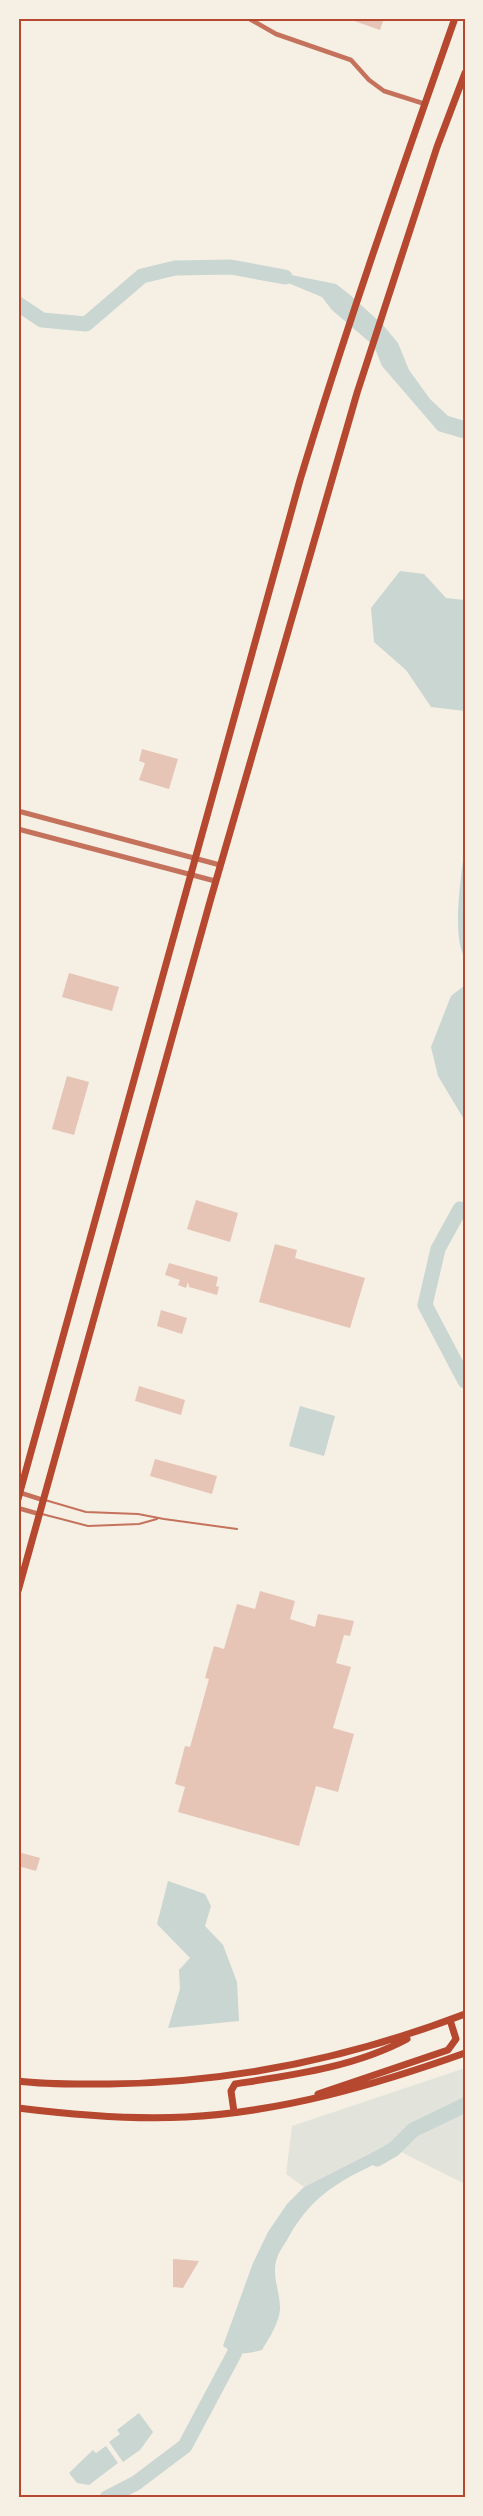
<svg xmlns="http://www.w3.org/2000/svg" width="483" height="2516" font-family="'DejaVu Sans',sans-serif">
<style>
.green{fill:#e2e4dc}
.water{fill:#c9d6d2}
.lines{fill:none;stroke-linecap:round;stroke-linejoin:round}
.river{stroke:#c9d6d2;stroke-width:15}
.building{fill:#e6c5b7}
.service{stroke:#c5725c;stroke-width:2}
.minor{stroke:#c5725c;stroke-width:4.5}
.tertiary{stroke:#c5725c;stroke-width:5}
.primary{stroke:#b5482f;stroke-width:7}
.neatline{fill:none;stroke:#b5482f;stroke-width:2}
</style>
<rect width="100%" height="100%" fill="#f6efe4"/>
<path class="green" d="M465,2068V2184L387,2145L304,2187L286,2174L292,2126Z"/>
<path class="water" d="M276,272L336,284L349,294L383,325L398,343L409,370L430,399L448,416L465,421V439L438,431L382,366L374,346L332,310L322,297L264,273Z
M400,571L424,574L446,598L465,600V711L431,707L406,670L374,642L371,608Z
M465,844V958C451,937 462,871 465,844Z
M465,985V1121L438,1076L431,1047L451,996Z
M300,1406L335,1416L324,1456L289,1446Z
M168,1881L205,1894L211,1906L205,1926L223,1945L237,1982L239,2021L168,2028L180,1989L179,1970L190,1958L157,1924Z
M387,2145L399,2153C350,2176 316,2188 288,2238C285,2244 279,2251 277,2258C271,2275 280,2291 280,2308C280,2322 269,2338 262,2350C246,2354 237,2356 223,2346L253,2263L268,2232L287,2204L304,2187Z
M139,2413L153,2432L140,2450L123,2462L109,2442L120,2434L117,2430Z
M106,2446L118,2463L89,2485L77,2483L69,2473L93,2450L96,2453Z"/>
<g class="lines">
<path class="river" d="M18,304L42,320L86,324L142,276L175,268L231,267L285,277
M460,1209L438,1249L425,1305L465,1381
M377,2159L394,2149L413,2130L465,2105
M107,2498L136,2483L185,2446L234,2354L241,2335"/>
</g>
<path class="building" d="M346,18H384L380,30Z
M142,749L178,759L169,789L139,780L145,763L139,761Z
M69,973L119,987L112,1011L62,997Z
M67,1076L89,1082L74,1135L52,1129Z
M196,1200L238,1213L230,1242L187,1229Z
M275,1244L297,1250L295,1258L365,1278L350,1328L259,1302Z
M169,1263L218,1277L216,1286L219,1287L217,1295L189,1287L188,1282L186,1288L178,1285L180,1280L165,1275Z
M161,1310L187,1318L182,1334L157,1326Z
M139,1386L185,1400L181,1415L135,1401Z
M155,1459L217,1476L212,1494L150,1476Z
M260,1591L295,1601L290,1619L315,1627L318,1614L354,1621L350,1636L344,1635L336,1663L351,1667L333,1728L354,1734L338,1792L316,1786L299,1846L178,1812L185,1787L175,1784L185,1746L190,1747L209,1679L205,1678L214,1646L224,1649L237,1604L255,1609Z
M18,1852L40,1858L36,1871L18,1866Z
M173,2259L199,2261L183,2288L173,2287Z"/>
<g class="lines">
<path class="service" d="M45,1500L86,1512L138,1514L164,1519L237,1529
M42,1514L88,1526L139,1524L157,1519"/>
<path class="minor" d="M248,18L276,34L351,60L369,80L384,91L425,104
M18,1492L43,1500
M18,1508L39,1514"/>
<path class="tertiary" d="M18,811L220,865
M18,829L215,881"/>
<path class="primary" d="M18,1499L300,480C347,324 401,172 455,18
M18,1591L211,898L357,393L437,147L465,73
M18,2081C48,2085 79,2084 109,2084C232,2083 350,2058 465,2014
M318,2094L448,2050L456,2039L450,2020
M18,2108C74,2115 130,2120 186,2117C282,2112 375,2085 465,2053
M234,2112L231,2091L235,2084C293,2075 355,2067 407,2039"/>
</g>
<rect width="483" height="2516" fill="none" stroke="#f6efe4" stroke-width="39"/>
<rect x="20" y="20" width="444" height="2476" class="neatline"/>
</svg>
